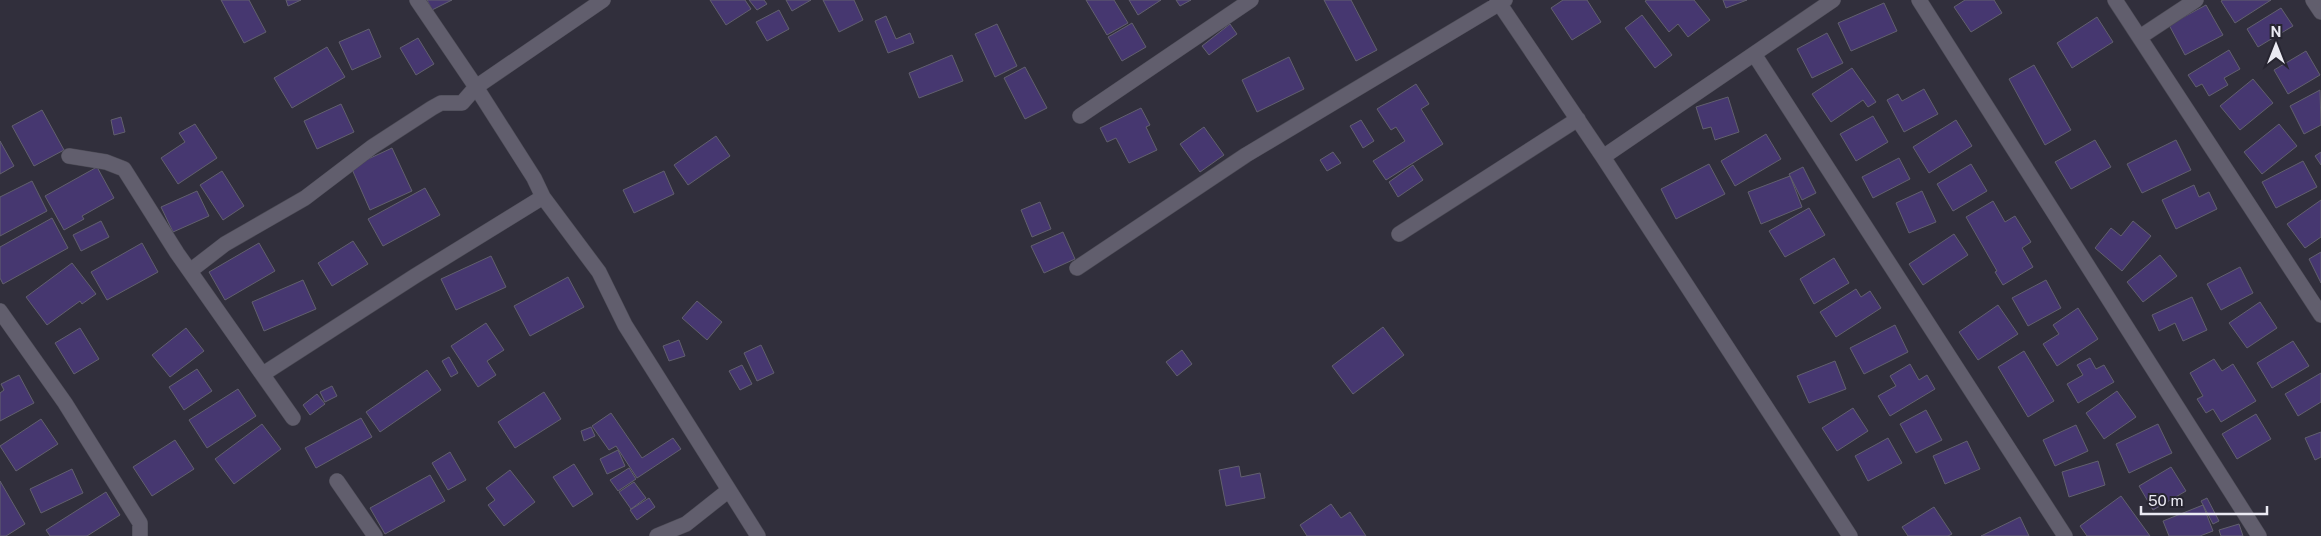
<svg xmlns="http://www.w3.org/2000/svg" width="2321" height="536" font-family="'Public Sans',sans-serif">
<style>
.building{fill:#463770;stroke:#62606e}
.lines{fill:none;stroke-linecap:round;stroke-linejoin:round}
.minor-casing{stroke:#4b4a54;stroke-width:16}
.minor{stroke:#615e6d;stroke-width:15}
</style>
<rect width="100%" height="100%" fill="#312f3c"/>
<path class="building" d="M221,0H249L266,32L244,43Z
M286,0H301L288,6Z
M427,0H452L432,10Z
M710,0H745L751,9L726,25Z
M749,0H764L767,4L757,10Z
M786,0H811L792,11Z
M823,0H854L863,20L839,32Z
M1086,0H1114L1128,23L1107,35Z
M1129,0H1161L1138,15Z
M1176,0H1191L1180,6Z
M1324,0H1351L1377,50L1356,61Z
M1563,0H1587L1601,22L1572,40L1551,8Z
M1647,0H1694L1710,20L1688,37L1678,24L1669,32L1645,1Z
M1723,0H1747L1726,8Z
M1965,0H1994L2002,13L1971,32L1954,7Z
M2223,0H2271L2235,23L2221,1Z
M1884,3L1897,31L1851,51L1838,23Z
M2206,5L2223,35L2185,55L2169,25Z
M2281,8L2293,26L2258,47L2247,29Z
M779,10L789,29L767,41L756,22Z
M1642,15L1672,55L1655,68L1625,28Z
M886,16L896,39L910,33L914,43L888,53L875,21Z
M2097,17L2113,42L2072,68L2057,43Z
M1132,23L1146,47L1122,61L1108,37Z
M997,24L1017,66L995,77L975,34Z
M1230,24L1237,34L1209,55L1202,46Z
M369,29L381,57L352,70L339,42Z
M1827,33L1843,63L1812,78L1797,49Z
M418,38L434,64L416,75L400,48Z
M327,47L345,77L292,108L274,78Z
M2229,50L2240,69L2224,78L2228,85L2209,96L2202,84L2196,87L2188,75Z
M2306,51L2320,75L2288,94L2274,70Z
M952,55L963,81L919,98L909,73Z
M1289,57L1304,89L1257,112L1242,80Z
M2034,65L2071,130L2045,145L2009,79Z
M1025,67L1047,108L1025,119L1004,78Z
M1852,68L1876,102L1868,107L1863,100L1831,122L1812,94Z
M2253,79L2273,103L2240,130L2220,106Z
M1416,84L1429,104L1421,109L1443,144L1386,180L1373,161L1405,141L1396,127L1391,130L1377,109Z
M1924,89L1938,114L1904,132L1887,100L1898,94L1902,101Z
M2320,90L2321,125L2304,134L2290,106Z
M1728,97L1739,132L1715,140L1711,127L1703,129L1696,107Z
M341,104L354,132L317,149L304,121Z
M1141,108L1150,125L1146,127L1157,150L1129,163L1116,138L1107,142L1100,128Z
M42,110L64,150L34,166L12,126Z
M1873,116L1888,142L1856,161L1840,134Z
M121,117L125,132L114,135L111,120Z
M1361,120L1374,141L1363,148L1350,126Z
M1956,120L1972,146L1929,173L1913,147Z
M195,124L217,158L178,184L161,158L185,142L179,133Z
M2279,124L2297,146L2262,174L2244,152Z
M1204,127L1224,155L1200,172L1180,144Z
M1766,134L1781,159L1735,186L1721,161Z
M716,136L730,156L688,185L674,165Z
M2095,140L2111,167L2071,189L2055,162Z
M2176,140L2191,170L2142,193L2127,164Z
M0,141L14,166L0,174Z
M392,148L412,191L370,210L351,167Z
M1333,152L1341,163L1327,171L1320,160Z
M2321,152V165L2315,156Z
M1899,158L1910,179L1873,198L1862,177Z
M2303,161L2317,187L2276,208L2262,182Z
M1709,164L1725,194L1676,219L1661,189Z
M1971,164L1987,191L1953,211L1937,184Z
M1413,165L1423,180L1398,197L1389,182Z
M97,167L114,198L82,216L84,219L64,230L45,196Z
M1803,167L1816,193L1802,200L1789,174Z
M222,171L244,206L223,220L200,185Z
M664,171L674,194L634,213L623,190Z
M1790,176L1802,207L1761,224L1748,192Z
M32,181L47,211L0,236V197Z
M2194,185L2199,197L2209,192L2217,209L2176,229L2162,200Z
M425,188L440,215L383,246L368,219Z
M197,191L209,216L173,232L161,207Z
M1922,191L1936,222L1909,233L1896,203Z
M2321,200V237L2305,248L2287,224Z
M1993,201L2005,222L2015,216L2031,242L2022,248L2033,267L2003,285L1995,272L1997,271L1966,217Z
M1040,202L1051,229L1032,237L1021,210Z
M1809,208L1825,235L1785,257L1769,231Z
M52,218L68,248L3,284L0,278V247Z
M101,221L109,237L81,251L73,235Z
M2133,221L2151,236L2122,271L2095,248L2111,228L2121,236Z
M1063,232L1075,259L1044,273L1031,246Z
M1954,234L1968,255L1923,285L1909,264Z
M353,241L368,264L332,286L318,263Z
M142,243L158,272L107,300L91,272Z
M259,243L275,271L225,300L209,272Z
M2321,252V283L2309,259Z
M2160,255L2177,276L2143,302L2127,282Z
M491,256L506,287L456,310L441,279Z
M1834,258L1849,283L1814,304L1800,279Z
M72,263L96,294L82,304L80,301L47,325L26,297Z
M2240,267L2253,293L2221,310L2207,284Z
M568,277L584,307L530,336L514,306Z
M303,280L316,309L264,331L252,302Z
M2046,280L2061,308L2028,326L2012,298Z
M1856,289L1861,297L1870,291L1881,308L1836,337L1820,312Z
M2192,297L2207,330L2183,341L2175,323L2159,331L2152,315Z
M697,301L722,322L707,340L682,318Z
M2260,302L2277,328L2247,348L2229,323Z
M1998,305L2018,334L1978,360L1959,332Z
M2078,308L2098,339L2057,366L2043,344L2059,334L2053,325Z
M486,323L504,350L487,361L496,375L478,387L451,346Z
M1895,325L1908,352L1864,374L1850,348Z
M1383,327L1404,355L1353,394L1332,366Z
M80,328L99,359L74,374L55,343Z
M186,328L204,351L170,377L152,355Z
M679,340L685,356L669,361L663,346Z
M2293,341L2309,366L2272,388L2257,363Z
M761,345L774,373L757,381L744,353Z
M1182,350L1192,364L1177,376L1166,362Z
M2024,351L2054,401L2028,417L1998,367Z
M449,357L458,373L451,377L442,361Z
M2090,358L2096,369L2104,365L2114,382L2078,403L2067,384L2083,375L2077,365Z
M2214,359L2222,371L2233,364L2256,401L2221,422L2213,409L2206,413L2197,399L2203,396L2190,373Z
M1835,361L1846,389L1809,403L1797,376Z
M1910,364L1919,380L1927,375L1935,389L1890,416L1878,396L1896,386L1890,376Z
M742,365L752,384L740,390L729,371Z
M197,369L212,391L184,410L169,387Z
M427,370L441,390L380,432L366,412Z
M2321,373V402L2298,416L2285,394Z
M19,375L34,403L0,421V393L4,390L1,384Z
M332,386L337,396L325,402L320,392Z
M238,389L256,416L207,448L189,420Z
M2117,391L2136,417L2104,439L2086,413Z
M544,392L561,419L515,448L498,422Z
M317,394L325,404L310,415L303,405Z
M1853,408L1868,431L1837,451L1822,428Z
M1926,410L1942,440L1916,453L1900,424Z
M611,413L642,458L673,438L681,449L637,478L616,446L609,450L592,426Z
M2256,414L2271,439L2237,459L2222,434Z
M361,418L372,437L316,468L305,448Z
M41,419L58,444L16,471L0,446Z
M262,424L281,449L234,484L215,459Z
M2158,424L2172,453L2129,473L2116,444Z
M2076,425L2088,451L2055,466L2043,440Z
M591,427L595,436L584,441L581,431Z
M2321,432V457L2315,460L2305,438Z
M1888,438L1902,463L1868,481L1855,456Z
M175,440L194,469L152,496L133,467Z
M1967,441L1980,469L1945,484L1933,456Z
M618,450L625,466L607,474L600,459Z
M450,452L466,480L448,490L432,463Z
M2098,461L2105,485L2069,497L2062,472Z
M574,464L593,494L573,507L553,477Z
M1239,466L1241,477L1260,473L1265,498L1226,506L1219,470Z
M2171,467L2186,491L2153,510L2139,486Z
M629,468L636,479L618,491L610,480Z
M72,469L83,493L41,513L30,489Z
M510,470L535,502L504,526L488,505L495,500L486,488Z
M430,475L445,501L385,534L370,508Z
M0,481L25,524L6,536H0Z
M634,482L646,498L631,509L619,492Z
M106,492L120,515L87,536H50L46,530Z
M2121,496L2150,536H2087L2080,526Z
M649,498L655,507L637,520L630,510Z
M2207,498L2219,521L2213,524L2201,501Z
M1331,504L1341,518L1350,512L1366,536H1307L1300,525Z
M2203,505L2213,531L2200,536H2169L2163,521Z
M1934,507L1952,534L1948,536H1908L1902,527Z
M2020,517L2029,536H1981Z
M2239,524L2243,536H2221L2219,530Z"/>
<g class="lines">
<g class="minor-casing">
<path id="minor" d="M417,0L476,87L534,178L543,197L599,272L625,325L758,536
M1497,0L1603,157L1850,536
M1919,0L2259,536
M2115,0L2321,315
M2313,0L2321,12
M2140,37L2196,0
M1754,54L2065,536
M1080,116L1251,0
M69,156L106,162L124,169L177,253L293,418
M1603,157L1833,0
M1399,234L1578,119
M1077,268L1246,155L1505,0
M190,271L225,244L305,198L372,147L432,108L441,103H462L476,87L603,0
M0,311L65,403L140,523V536
M263,374L415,276L543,197
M337,481L375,536
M657,536L686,524L729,490"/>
</g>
<use href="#minor" class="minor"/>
</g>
<g transform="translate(2276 45)" stroke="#272531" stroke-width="4" paint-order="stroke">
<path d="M0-4L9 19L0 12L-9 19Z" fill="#ebeaf3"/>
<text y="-8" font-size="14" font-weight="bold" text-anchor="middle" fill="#ebeaf3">N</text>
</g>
<path d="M2141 506v8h126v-8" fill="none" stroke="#ebeaf3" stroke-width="2.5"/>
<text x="2148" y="506" font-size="15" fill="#ebeaf3" stroke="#272531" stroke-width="4" paint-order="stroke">50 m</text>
</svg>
